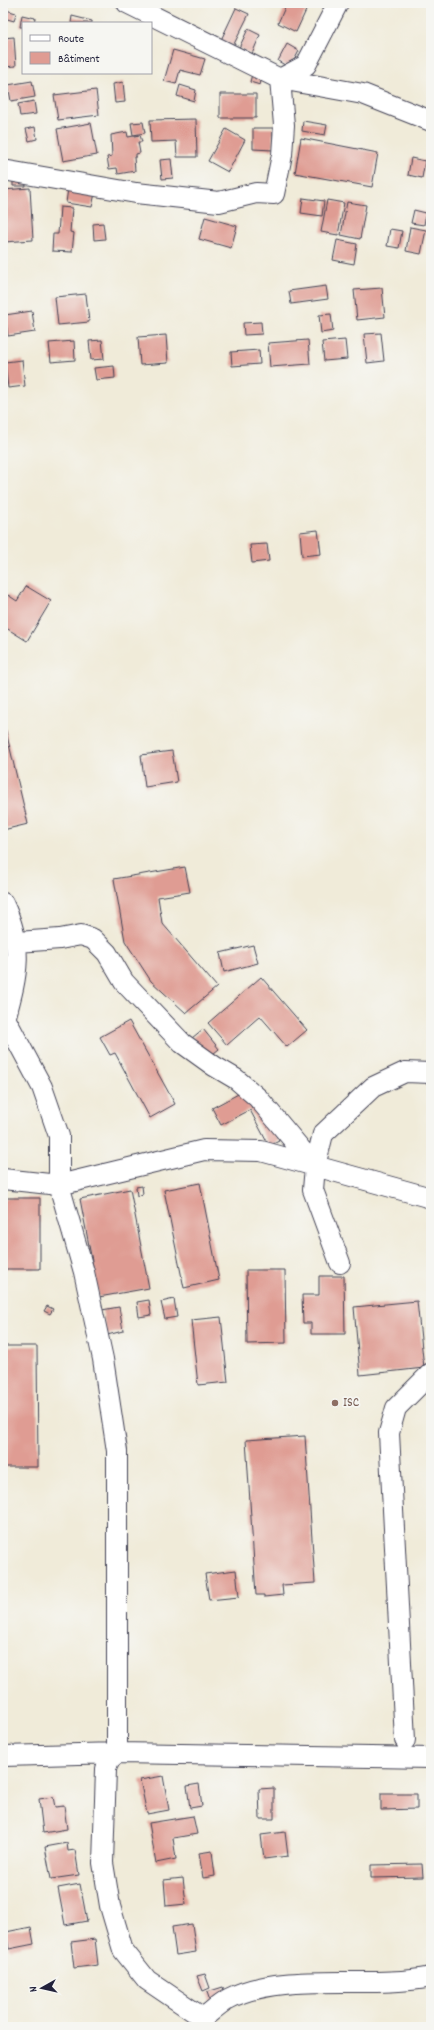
<svg xmlns="http://www.w3.org/2000/svg" width="434" height="2030" font-family="Dekko,sans-serif">
<style>
.building{fill:#df9c93}
.lines{fill:none;stroke-linecap:round;stroke-linejoin:round}
.minor-casing{stroke:#414053;stroke-width:22}
.minor{stroke:#fff;stroke-width:20}
.education-dot{fill:#8d6e63;stroke:#f6f6f2;stroke-width:1.5}
.labels{text-anchor:middle;dominant-baseline:central;stroke-width:3.5;stroke-linejoin:round;paint-order:stroke}
.education-label{font-size:13px;fill:#785e54;stroke:#f6f6f2;text-anchor:start}
</style>
<rect width="100%" height="100%" fill="#f6f6f2"/>
<filter id="ink" filterUnits="userSpaceOnUse"><feTurbulence type="fractalNoise" baseFrequency=".025" numOctaves="2"/><feDisplacementMap in="SourceGraphic" scale="8" xChannelSelector="R" yChannelSelector="G"/><feConvolveMatrix kernelMatrix="1 2 1 2 8 2 1 2 1" color-interpolation-filters="sRGB"/></filter>
<filter id="wash" filterUnits="userSpaceOnUse"><feTurbulence type="fractalNoise" baseFrequency=".012" numOctaves="4" result="noise"/><feDisplacementMap in="SourceGraphic" scale="16" xChannelSelector="R" yChannelSelector="G"/><feGaussianBlur stdDeviation="0.9" result="paint"/><feColorMatrix in="noise" values="0 0 0 0 0 0 0 0 0 0 0 0 0 0 0 0 0 1.4 0 .05"/><feComposite in="paint" operator="in"/></filter>
<g filter="url(#wash)">
<rect width="100%" height="100%" fill="#f0ebd9"/>
<g id="blocks">
<path class="building" d="M287,3L309,4L296,32L278,23Z
M236,8L249,14L233,46L221,40Z
M6,10L16,13L14,21L4,18Z
M22,15L35,18L34,23H23V27H20Z
M72,16L92,21V23H71Z
M248,29L260,35L252,54L239,48Z
M14,37L16,66L3,67V38Z
M287,44L299,51L290,68L278,61Z
M173,50L205,59L200,75L180,70L176,84L164,81Z
M252,74L262,77L260,85L250,82Z
M32,81L35,97L11,101L8,85Z
M123,82L125,102L115,103L113,84Z
M180,85L196,90L194,101L177,96Z
M96,90L99,115L58,120L54,95Z
M220,94H256V118H220Z
M34,101L36,114L20,116L18,104Z
M196,119L197,157H177L176,141L151,142L150,120Z
M303,121L327,125L325,135L302,131Z
M143,122L145,133L133,135L131,123Z
M91,123L97,155L63,161L57,129Z
M35,127L37,139L29,141L26,129Z
M253,128H273V150L253,149Z
M226,129L245,140L228,172L208,161Z
M127,132L128,137L140,135L142,142H138L140,153L136,154V157H134L135,171L118,174L117,168L109,169L107,157L112,156L111,135Z
M301,138L378,153L372,187L295,173Z
M411,158L425,161L422,178L408,175Z
M171,159L173,178L162,179L160,160Z
M13,179H26V186H13Z
M30,188L33,240L4,242L3,190Z
M68,188L95,193L92,207L66,203Z
M303,198L324,201L322,216L301,213Z
M327,200L344,203L338,235L321,232Z
M347,202L366,205L360,239L341,235Z
M60,207L72,208L70,232L74,233L72,252L52,251L53,234H58Z
M414,210L426,213L424,225L411,223Z
M205,217L237,226L231,248L199,239Z
M103,223L105,239L94,240L93,224Z
M410,227L426,230L421,254L406,251Z
M390,229L402,231L399,248L387,246Z
M337,240L357,244L354,264L333,260Z
M326,286L328,299L291,304L289,291Z
M382,288L385,317L357,320L354,290Z
M86,294L89,322L58,325L55,297Z
M32,311L35,332L8,336L5,315Z
M331,314L333,331L321,333L319,315Z
M261,322L262,334L244,335L243,323Z
M381,333L384,361L367,363L364,334Z
M166,335L168,363L140,365L138,337Z
M102,340L104,359L91,360L89,341Z
M308,340L310,364L270,367L268,343Z
M345,340L347,359L324,361L322,342Z
M74,341L75,360L51,362L49,343Z
M259,350L260,364L232,366L231,352Z
M22,360L25,386L8,388L5,362Z
M114,366L115,378L96,380L94,368Z
M318,530L321,554L302,556L300,532Z
M267,544L269,561L252,563L250,545Z
M26,586L51,601L27,641L3,626V603L8,595L17,601Z
M3,719L28,824L3,830Z
M172,751L177,782L145,787L141,755Z
M185,867L190,892L158,897L162,923L217,987L186,1013L151,981L125,941L114,879Z
M253,945L258,963L224,972L220,953Z
M261,977L307,1030L287,1047L260,1016L227,1045L208,1023Z
M129,1021L175,1104L150,1118L115,1053L110,1055L100,1037Z
M203,1029L219,1049L208,1058L192,1038Z
M244,1091L252,1108L260,1103L279,1141L269,1146L250,1110L221,1125L212,1108Z
M200,1183L219,1280L184,1288L164,1190Z
M142,1186L143,1194L137,1196L136,1187Z
M130,1189L149,1288L99,1297L80,1199Z
M3,1198H40V1269H3Z
M246,1270H285L286,1343L247,1344Z
M319,1276H344L345,1334H311V1323H303L302,1295H319Z
M174,1299L177,1317L165,1319L161,1302Z
M149,1300L151,1315L139,1317L137,1302Z
M417,1301L424,1368L360,1375L354,1307Z
M47,1306L53,1309L50,1314L44,1311Z
M119,1307L123,1331L107,1335L102,1310Z
M221,1317L228,1382L198,1385L191,1320Z
M3,1346H37L38,1467H3Z
M305,1436L315,1583L282,1585L283,1595L264,1597V1595H256L246,1440Z
M236,1570L239,1597L209,1600L205,1574Z
M163,1776L169,1810L147,1814L140,1780Z
M199,1784L202,1806L190,1808L187,1786Z
M274,1788V1819H260L259,1789Z
M381,1794H417V1809L381,1810Z
M53,1797L55,1807L64,1806L67,1829L43,1833L39,1799Z
M193,1816L197,1834L173,1838L176,1859L156,1863L149,1823Z
M285,1832L288,1856L264,1859L261,1835Z
M67,1843L68,1851L75,1850L79,1875L51,1879L45,1847Z
M212,1851L215,1876L203,1878L199,1853Z
M422,1864L423,1877L371,1878V1865Z
M183,1878L186,1904L166,1906L164,1880Z
M80,1884L87,1921L65,1925L58,1888Z
M192,1924L196,1952L176,1955L172,1927Z
M31,1927L34,1944L9,1949L6,1932Z
M95,1939L98,1965L74,1968L71,1942Z
M205,1974L210,1988L203,1991L197,1976Z
M223,1987L226,1996L210,2001L207,1992Z"/>
</g>
</g>
<g filter="url(#ink)">
<use href="#blocks" fill-opacity="0" stroke="#414053" stroke-width="1"/>
<g class="lines">
<g class="minor-casing">
<path id="minor" d="M127,3L280,79L363,94L431,121
M280,79L306,65L338,3
M3,170L136,193L219,202L256,193L274,194L282,155L284,125L280,79
M3,903C26,951 16,978 3,1027
M17,942L60,939L81,935L93,939L107,953L124,982L182,1043L214,1066L236,1079L258,1098L315,1166
M5,1018L42,1087L59,1136V1185L84,1272L103,1359L117,1451V1753L109,1760L106,1769L103,1863L110,1906L123,1950L147,1980L203,2018
M3,1179L59,1185L204,1150L261,1151L431,1198
M340,1263L313,1190L315,1166L323,1134L373,1087L405,1072L431,1073
M405,1740L389,1433L396,1408L431,1373
M3,1756L117,1753L431,1758
M202,2027L203,2018C211,2012 219,2004 228,1999C284,1970 368,1990 431,1977"/>
</g>
<use href="#minor" class="minor"/>
</g>
</g>
<circle class="education-dot" cx="335" cy="1403" r="4"/>
<g class="labels">
<g class="education-label">
<text x="343" y="1403">ISC</text>
</g>
</g>
<rect width="434" height="2030" fill="none" stroke="#f6f6f2" stroke-width="16"/>
<rect x="22" y="22" width="130" height="52" fill="#f6f6f2" stroke="#a1a1a9"/>
<rect x="30" y="35" width="20" height="6" fill="#ffffff" stroke="#a1a1a9"/>
<text x="58" y="42" font-size="12" fill="#22223b">Route</text>
<rect x="30" y="52" width="20" height="12" fill="#df9c93" stroke="#a1a1a9"/>
<text x="58" y="62" font-size="12" fill="#22223b">Bâtiment</text>
<g transform="translate(42 1988) rotate(262)" stroke="#f6f6f2" stroke-width="3" paint-order="stroke">
<path d="M0-3L7 15L0 10L-7 15Z" fill="#22223b"/>
<text y="-6" font-size="11" font-weight="bold" text-anchor="middle" fill="#22223b">N</text>
</g>
</svg>
